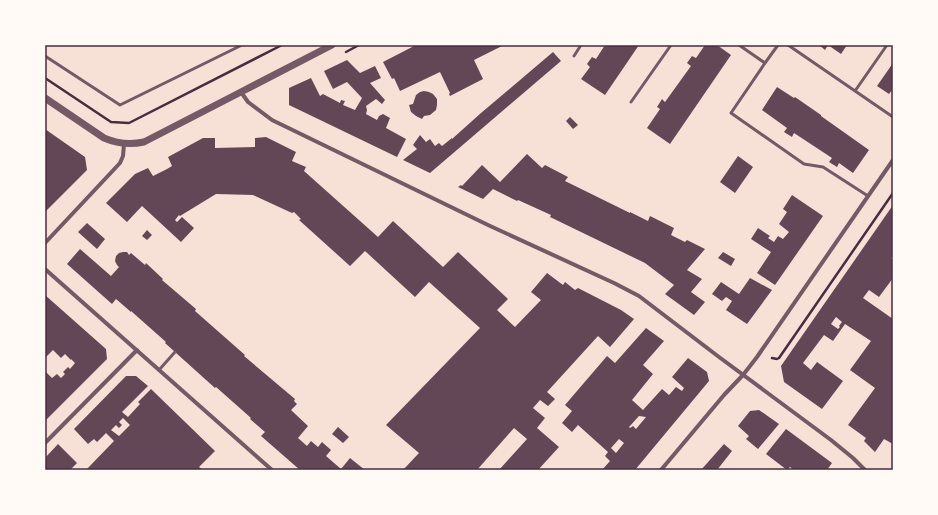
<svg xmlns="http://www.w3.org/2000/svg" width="938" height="515" font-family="Inter,sans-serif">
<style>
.building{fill:#644757;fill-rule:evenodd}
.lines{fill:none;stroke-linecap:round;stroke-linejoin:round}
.path{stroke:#4a2c40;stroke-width:2.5}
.service{stroke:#755966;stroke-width:3}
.minor{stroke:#755966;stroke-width:4}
.tertiary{stroke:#755966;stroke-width:7}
.neatline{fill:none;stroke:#4a2c40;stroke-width:1.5}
</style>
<rect width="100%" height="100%" fill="#f7e1d7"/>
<path class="building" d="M416,45H504L474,60L483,79L450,96L449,94L450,93L440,72L400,91L394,78L392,79L383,62Z
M605,45H639L605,95L581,79L590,67L587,64L592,57L596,59Z
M705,45H717L731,55L670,144L647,128L660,109L657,107L662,99L665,102L691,66L687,63L692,56L696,58Z
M819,45H847L841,54L828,45L825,50Z
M553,52L561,61L430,173L403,160L417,149L413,145L420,135L426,142L430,139L435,146L439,143L442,146L452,138V139L481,113Z
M347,60L360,73L375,66L381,78L370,83L385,100L382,104L376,99L366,106L367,110L366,114L377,120L379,116L383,114L390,118L386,128L406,139L397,157L289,105V88L311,78L320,96L323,94L340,103L341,100L345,101L343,105L355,110L362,98L347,82L333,89L324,71Z
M893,63V89L889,94L877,86Z
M777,87L794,98L795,97L821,115V116L869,150L853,173L839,163L837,167L829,162L832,158L794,133L792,137L784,132L787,128L762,110Z
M424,91L429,92L433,94L437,99V105L436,110L430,115L424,116L422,119L416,116L411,112L409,105L413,104L416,95L420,92Z
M570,117L578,125L573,129L566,121Z
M45,129L85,157L87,170L45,212Z
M266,137L296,152L292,161L306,167L304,171L378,237L393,221L443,267L458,252L508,299L497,310L515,327L541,300L531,292L547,273L563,285L565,282L575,290L578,288L621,310L634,319L610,347L598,336L547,392L555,399L548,406L540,400L533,408L545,418L537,428L559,447L538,470H499L527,439L514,428L477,470H403L419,453L386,425L480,328L429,282L415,297L365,251L350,266L299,220L301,219L294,212L292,213L253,195L216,194L180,216L179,215L175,220L177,222L182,217L194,228L181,242L142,206L127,222L106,203L135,174L148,168L153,176L167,169L172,166L168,157L203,138H215V148L255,147V138Z
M527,154L542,168L545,165L568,177L565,181L630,213V212L648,221L650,216L674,228L671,235L685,242L687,240L705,249L687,270L702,279L691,292L705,302L694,315L665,294L674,285L645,263L550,217L551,215L518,200L517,201L493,189L483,199L458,187L461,185L462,186L482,165L500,182Z
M738,156L753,167L735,193L720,182Z
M792,195L823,216L775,285L757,273L771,252L751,239L758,228L770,236L768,238L774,242L778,236L783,239L789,232L779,224L787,212L783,209Z
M893,205V255L891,258L893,260V278L879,297L869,290L863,298L893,319V444L884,439L875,452L864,441L866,438L848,425L875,388L850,370L871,341L845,324L833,341L824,335L803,363L811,370L817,362L843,381L822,409L784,382L781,366ZM836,317L842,322L839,326L840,327L838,329L831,324Z
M87,223L105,239L97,249L78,232Z
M147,230L152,235L147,240L142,236Z
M80,249L111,276L119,267L117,265L115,261L116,256L119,253L123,252H127L129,255L131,253L145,265L146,263L163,279L162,280L196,309L195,311L245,355L244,356L295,399L294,401L297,404L291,410L308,426L298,438L307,446L311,441L318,447L322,442L331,450L326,456L341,469L350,458L365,470H300L261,436L265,432L250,419L251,418L216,387L215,388L165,343L166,342L131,311V312L116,299L112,304L67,264Z
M723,252L735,259L731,266L718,258Z
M750,278L772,290L747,324L726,310L732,301L726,297L722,301L712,294L721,282L739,294Z
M45,295L106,349L107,359L45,421V371L52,378L57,374L61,378L65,374L63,372L68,367L70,369L75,363L71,359V360L65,354L61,358L53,350L45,358Z
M646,328L664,341L643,365L653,374L632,400L643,410L662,389L669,395L676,387L682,391L684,388L672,377L688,358L707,372L709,381L635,470H602L610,461L605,456L608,452L578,425L572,432L562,423L572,411L565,405L607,356L615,363ZM639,416L646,417L636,429L633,426L630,428L629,427ZM619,439L624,443L616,453L611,448Z
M126,376H136L148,386L122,412L128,417L140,404L138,402L151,389L215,451L199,467L203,470H86L114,441L106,433L97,442L94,439L88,444L74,429ZM123,418L130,425L119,436L111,430L116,425L119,428L122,425L119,422Z
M759,410L779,424L758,449L746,439L749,436L738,426L750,411Z
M338,427L349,437L343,443L332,434Z
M786,429L832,463L827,470H794L790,467L787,470L766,454Z
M58,444L77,463L70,470H45V458Z
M724,444L732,451L717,470H701Z"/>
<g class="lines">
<path class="path" d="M346,52L359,45
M45,78L111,122L129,123L282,45
M772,358L777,359L779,358L893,193"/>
<path class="service" d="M739,45L765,63L778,45
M788,45L893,117
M45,56L120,105L242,45
M574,56L581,45
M765,63L731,113L804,164L823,167L868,196
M855,91L887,45
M631,102L671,45
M159,370L175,352"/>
<path class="minor" d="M241,92L248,102L272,120L488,225L614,283L639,296L719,357L831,440L853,458L865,470
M45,243L120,163L123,156L124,144
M45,269L272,470
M45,443L137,350
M661,470L724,395L743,375L757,357L893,160"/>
<path class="tertiary" d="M45,98L104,138C118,144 130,145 144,142C207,110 269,77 332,45"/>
</g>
<rect width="938" height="515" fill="none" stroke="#fffaf5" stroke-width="92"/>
<rect x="46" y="46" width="846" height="423" class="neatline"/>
</svg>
